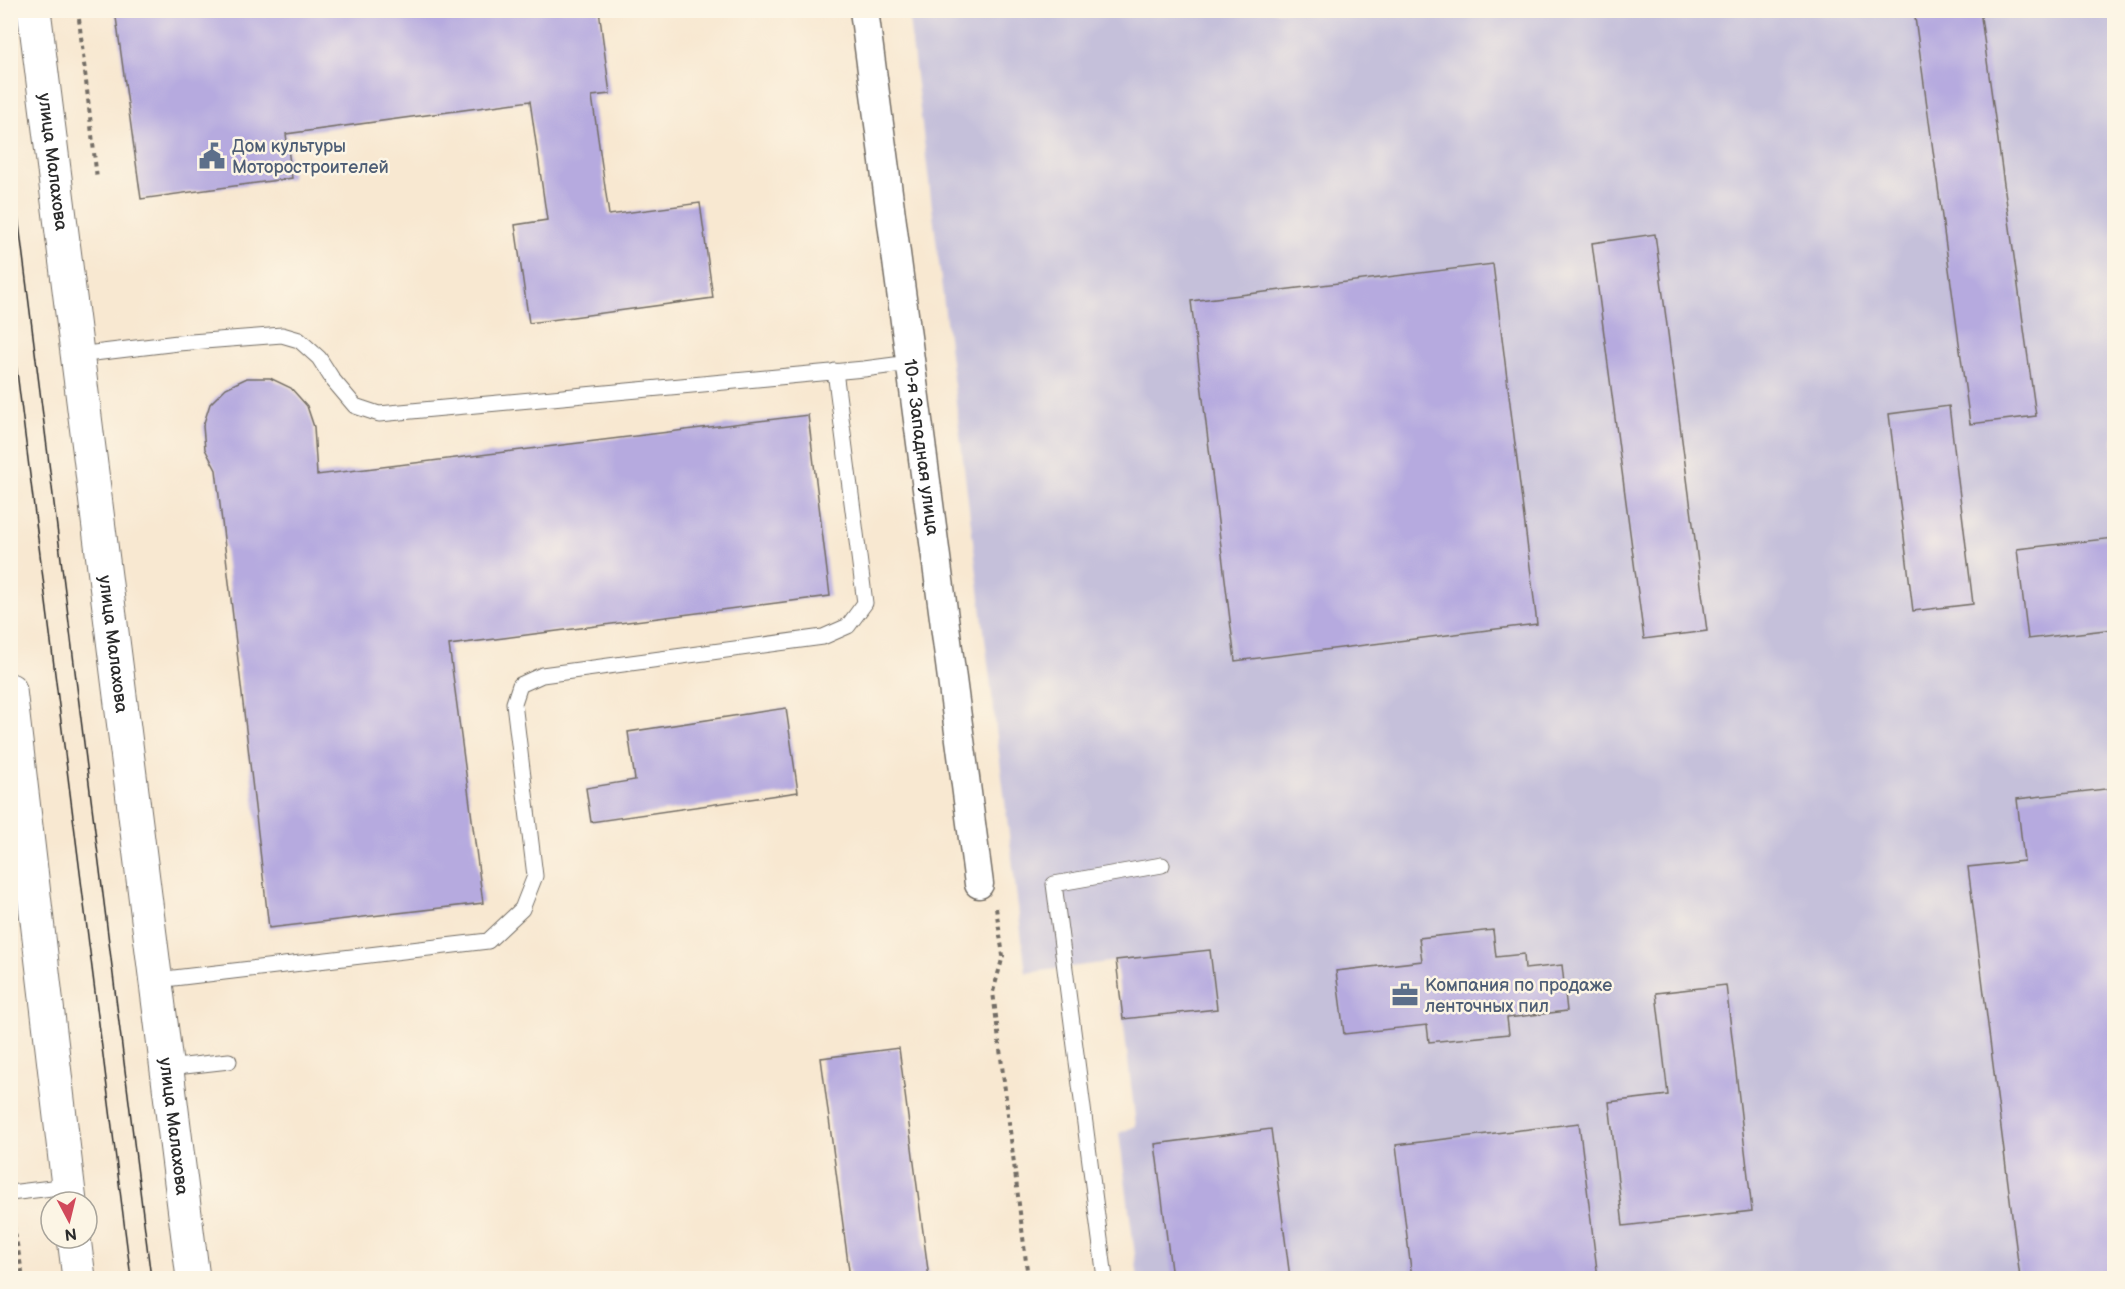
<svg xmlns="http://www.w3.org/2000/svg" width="2125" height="1289" font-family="'Balsamiq Sans',sans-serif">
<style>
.industrial{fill:#c5c0da}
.building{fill:#b6aadf}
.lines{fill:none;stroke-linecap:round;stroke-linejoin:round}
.lane-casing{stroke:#736d65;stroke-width:17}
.street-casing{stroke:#736d65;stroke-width:31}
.primary-casing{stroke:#736d65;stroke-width:35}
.path{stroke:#736d65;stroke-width:4;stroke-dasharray:4.5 4.5;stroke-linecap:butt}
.lane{stroke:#fff;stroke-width:15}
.street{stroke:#fff;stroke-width:28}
.primary{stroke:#fff;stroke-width:33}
.tram{stroke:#2b2b2b;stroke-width:1.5}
.labels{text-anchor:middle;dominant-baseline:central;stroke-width:5;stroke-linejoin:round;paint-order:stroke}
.service-label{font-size:18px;fill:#4e5e75;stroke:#fcf5e5;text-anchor:start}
.street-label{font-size:18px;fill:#2b2b2b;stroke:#fcf5e5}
</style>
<rect width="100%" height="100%" fill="#fcf5e5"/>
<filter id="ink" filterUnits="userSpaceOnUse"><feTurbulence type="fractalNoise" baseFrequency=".0167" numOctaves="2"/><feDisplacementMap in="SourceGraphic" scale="12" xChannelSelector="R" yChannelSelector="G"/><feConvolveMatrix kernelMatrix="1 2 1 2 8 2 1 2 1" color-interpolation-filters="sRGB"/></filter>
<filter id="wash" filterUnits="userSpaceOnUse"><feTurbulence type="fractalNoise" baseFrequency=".008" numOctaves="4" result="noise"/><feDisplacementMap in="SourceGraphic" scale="24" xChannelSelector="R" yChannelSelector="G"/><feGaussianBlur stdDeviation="1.35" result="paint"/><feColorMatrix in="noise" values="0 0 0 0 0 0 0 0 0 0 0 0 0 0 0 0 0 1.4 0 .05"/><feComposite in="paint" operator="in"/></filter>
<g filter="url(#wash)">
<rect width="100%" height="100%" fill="#f8e8d1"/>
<path class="industrial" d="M908,11H2114V1278H1138L1119,1133L1136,1126L1116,961L1026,973Z"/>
<g id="blocks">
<path class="building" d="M115,10H599L610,94L592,96L609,215L700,203L713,298L529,323L515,225L547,220L530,101L286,134L292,178L141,199Z
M1914,10H1980L2036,416L1970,424Z
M1655,234L1707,631L1644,639L1592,243Z
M1493,264L1537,624L1235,661L1191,301Z
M247,378H270L291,388L307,406L314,427L317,475L808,415L830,596L449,645L483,903L269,928L216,470L205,449L203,426L210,404L226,388Z
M1949,406L1973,604L1913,611L1889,414Z
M2114,538V629L2028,639L2017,549Z
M786,708L798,792L591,822L586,788L635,780L628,732Z
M2114,788V1278H2020L1968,867L2024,861L2017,799Z
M1493,930L1496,957L1524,954L1525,969L1562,965L1567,1011L1507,1018L1509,1034L1429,1042L1427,1025L1344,1034L1336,971L1422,961L1419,938Z
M1210,950L1217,1009L1123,1019L1116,960Z
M1726,985L1752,1211L1623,1226L1609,1102L1668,1095L1656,993Z
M899,1048L929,1278H850L821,1058Z
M1579,1123L1598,1278H1412L1396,1145Z
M1271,1129L1290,1278H1172L1155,1144Z"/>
</g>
</g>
<g filter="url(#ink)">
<use href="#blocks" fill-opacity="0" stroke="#736d65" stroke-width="1.5"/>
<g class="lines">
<g class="lane-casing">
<path id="lane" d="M77,355L178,343L282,335L299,340L319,358L333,380L355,406L379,414L864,369L910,363
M157,980L488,941L522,909L535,876L514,703L520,685L542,675L823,637L848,626L865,603L835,371
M167,1068L229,1061
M10,1193L68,1186
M1105,1278L1054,884L1162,865"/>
</g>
<g class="street-casing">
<g id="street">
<path id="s1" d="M864,10L979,884"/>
</g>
</g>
<g class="primary-casing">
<g id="primary">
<path id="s2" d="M34,10L193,1278"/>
<path d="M10,690L70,1202"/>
<path d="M74,1238L79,1278"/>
</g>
</g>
<path class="path" d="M78,10L97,179
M996,908L1003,956L993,992L1028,1278
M12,1216L23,1278"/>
<use href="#lane" class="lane"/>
<use href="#street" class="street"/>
<use href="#primary" class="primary"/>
<path class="tram" d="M10,152L151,1278
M10,316L131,1278"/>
</g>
</g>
<defs>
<g id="civic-bare" transform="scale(2.07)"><path d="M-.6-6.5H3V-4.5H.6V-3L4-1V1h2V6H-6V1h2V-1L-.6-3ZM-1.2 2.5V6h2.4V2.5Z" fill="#5c6f8a" stroke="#fcf5e5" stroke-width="2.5" paint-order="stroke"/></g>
<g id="office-bare" transform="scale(2.07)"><path d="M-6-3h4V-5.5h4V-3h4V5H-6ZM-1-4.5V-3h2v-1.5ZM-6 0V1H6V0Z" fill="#5c6f8a" stroke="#fcf5e5" stroke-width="2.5" paint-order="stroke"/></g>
</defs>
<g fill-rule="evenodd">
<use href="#civic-bare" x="212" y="156"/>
<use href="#office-bare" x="1405" y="995"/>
</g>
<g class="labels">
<g class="service-label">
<text x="232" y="146">Дом культуры<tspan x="232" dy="21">Моторостроителей</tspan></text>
<text x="1425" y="985">Компания по продаже<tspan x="1425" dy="21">ленточных пил</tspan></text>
</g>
<g class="street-label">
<text stroke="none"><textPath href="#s2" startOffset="153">улица Малахова</textPath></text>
<text stroke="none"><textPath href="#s1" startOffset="441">10-я Западная улица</textPath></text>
<text stroke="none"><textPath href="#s2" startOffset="639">улица Малахова</textPath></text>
<text stroke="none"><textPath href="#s2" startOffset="1125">улица Малахова</textPath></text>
</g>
</g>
<rect width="2125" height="1289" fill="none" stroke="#fcf5e5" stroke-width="36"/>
<g transform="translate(69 1220) rotate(173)"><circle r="28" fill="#fcf5e5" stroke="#a8a49b" stroke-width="1.5"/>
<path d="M0-4.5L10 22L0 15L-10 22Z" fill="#d1495b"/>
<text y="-9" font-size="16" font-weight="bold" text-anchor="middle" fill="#2b2b2b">N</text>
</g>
</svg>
